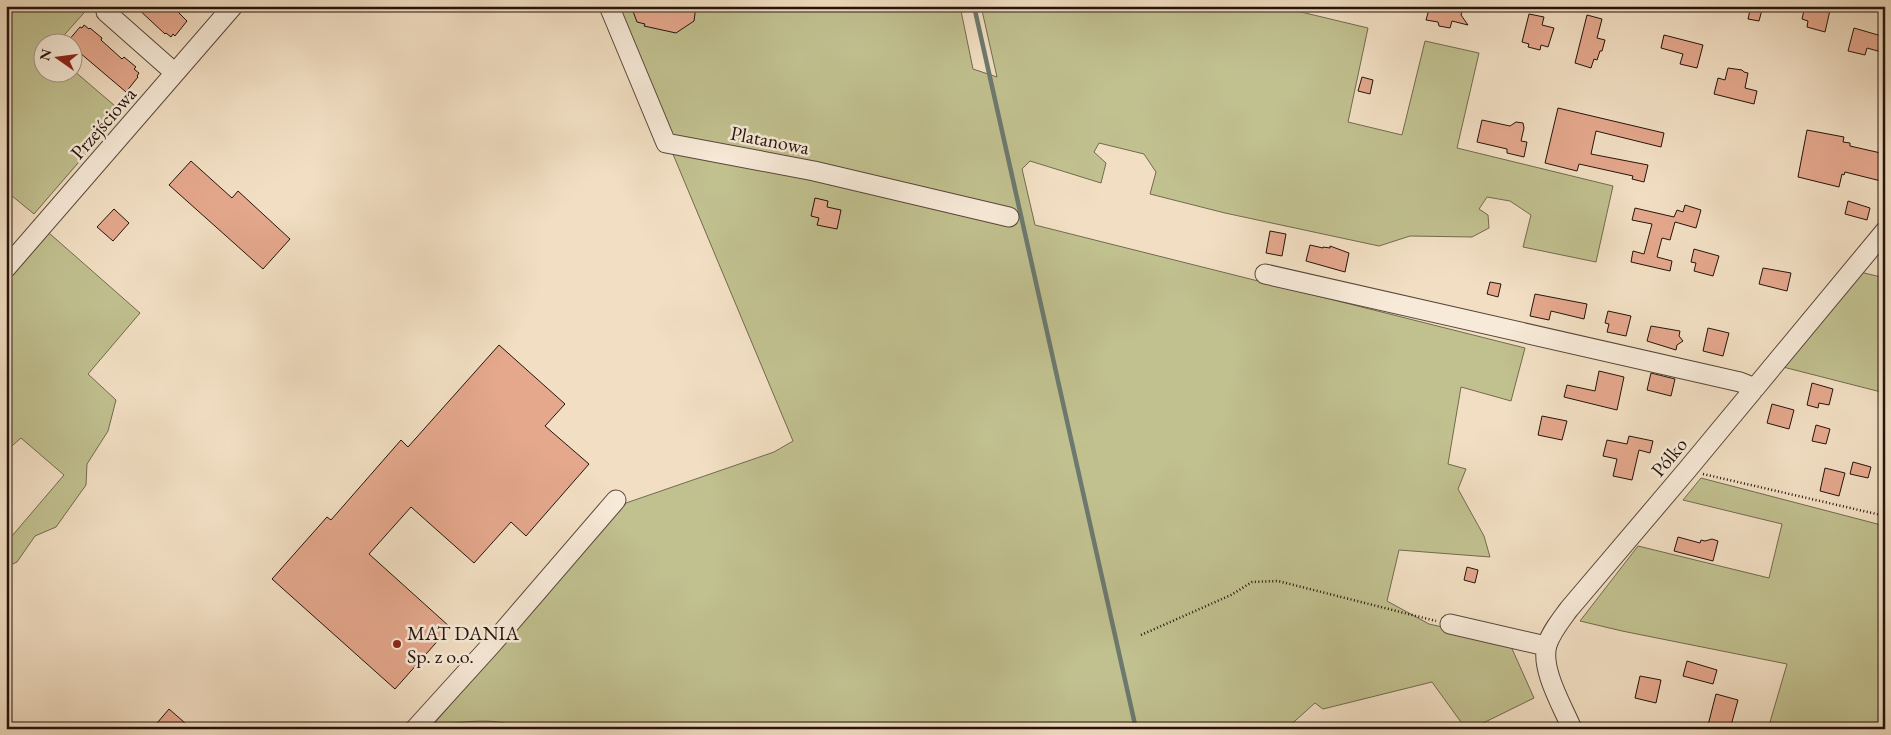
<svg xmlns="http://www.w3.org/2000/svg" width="1891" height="735" font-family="'EB Garamond',serif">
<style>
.green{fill:#c1c08f;stroke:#726a4e}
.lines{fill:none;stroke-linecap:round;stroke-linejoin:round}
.stream{stroke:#6c796e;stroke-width:4.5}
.building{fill:#e5a88d;stroke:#24130c}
.minor-casing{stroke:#58463a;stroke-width:21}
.path{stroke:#24130c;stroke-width:2.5;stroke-dasharray:1 2.5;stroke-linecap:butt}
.minor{stroke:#f7ead8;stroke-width:19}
.poi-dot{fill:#8f2418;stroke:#f7ead8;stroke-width:2}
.labels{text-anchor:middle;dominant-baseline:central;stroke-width:5;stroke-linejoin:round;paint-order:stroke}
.street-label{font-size:20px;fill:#24130c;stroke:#f7ead8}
.poi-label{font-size:20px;fill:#24130c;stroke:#f7ead8;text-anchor:start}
</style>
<rect width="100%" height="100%" fill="#f2dfc3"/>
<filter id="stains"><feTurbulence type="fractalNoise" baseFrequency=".004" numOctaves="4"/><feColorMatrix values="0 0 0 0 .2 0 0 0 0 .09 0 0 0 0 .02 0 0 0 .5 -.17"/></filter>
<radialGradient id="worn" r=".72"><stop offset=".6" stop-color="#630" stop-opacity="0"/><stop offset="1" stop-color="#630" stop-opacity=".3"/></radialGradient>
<path class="green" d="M6,6H90L58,42H42V72H72L73,70L122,112L34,214L6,191Z
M611,6H960L973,69L997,77L981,6H1276L1368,28L1348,122L1402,135L1425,41L1479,53L1457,148L1613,186L1596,262L1523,247L1531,215L1510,201L1487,197L1479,209L1488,215L1489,228L1472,237L1410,236L1379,246L1225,213L1150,194L1156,172L1144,154L1099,143L1094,152L1106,163L1101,183L1030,161L1022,169L1035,225L1525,348L1511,401L1461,387L1448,464L1466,469L1458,489L1484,536L1490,557L1399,550L1387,601L1429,624L1509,642L1534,698L1471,729H1466L1432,682L1323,709L1315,703L1286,729H518C500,715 452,723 431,727L626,503L774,452L793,441Z
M49,233L140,313L88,374L116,400L108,431L87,464L86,485L56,527L35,536L17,562L6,567V543L64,475L21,438L6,451V283Z
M1860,272L1885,278V393L1783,367Z
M1701,478L1885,526V729H1768L1787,664L1622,631L1580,621L1638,546L1769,578L1782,524L1683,500Z"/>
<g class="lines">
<path class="stream" d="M974,6L1136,729"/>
</g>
<path class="building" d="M135,6H172L187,21L175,36L173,34L171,37L166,33L165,34Z
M631,6H696L694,21L676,33L644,26L645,24L637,22Z
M1430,6H1456L1463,8L1461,15L1468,25L1452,21L1450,28L1439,26L1438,22L1426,20Z
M1751,6H1763L1759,21L1748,19Z
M1805,6H1831L1825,32L1807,27L1808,21L1802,19Z
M1529,14L1544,17L1542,25L1554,28L1548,47L1541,45L1540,50L1528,47L1529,44L1522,42Z
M1587,15L1602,19L1597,38L1605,40L1602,51H1600L1597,60L1594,59L1591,68L1575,63Z
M84,25L89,29L90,28L102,38L101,40L122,59L124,57L136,67L134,69L139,73L137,76L138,77L126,92L73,47L72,42L68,41L80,27L82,28Z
M1854,28L1885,37V53L1867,48L1865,55L1848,51Z
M1664,35L1703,45L1697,68L1680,64L1683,54L1661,48Z
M1728,68L1742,70L1744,72L1748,73L1745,88L1757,91L1754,104L1714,94L1718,78L1725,80Z
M1362,77L1373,80L1370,94L1358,91Z
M1558,108L1664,133L1661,147L1596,131L1591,154L1648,165L1644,182L1632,179L1633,176L1579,164L1577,171L1545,163Z
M1482,120L1510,126L1516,122L1523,123L1524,128L1521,141L1527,142L1524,157L1507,153V149L1477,142Z
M1807,130L1844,137L1843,142L1850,143V146L1885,154V182L1845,172L1844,175L1842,174L1839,187L1798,177Z
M191,161L232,198L238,191L290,239L263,269L169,185Z
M815,198L828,201L827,207L841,210L837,229L817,225L819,218L811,216Z
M1848,201L1870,208L1867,220L1845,214Z
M1685,205L1701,210L1696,228L1675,222L1670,240L1662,238L1657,257L1672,261L1670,271L1631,262L1633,251L1644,254L1652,224L1632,220L1635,208L1674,217L1677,210L1683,212Z
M114,209L129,223L113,241L97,227Z
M1270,231L1286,234L1282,256L1266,253Z
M1310,245L1323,248V247L1330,248V246L1349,253L1345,272L1306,261Z
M1694,249L1719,256L1713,276L1694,271L1696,263L1691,262Z
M1763,268L1791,273L1787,291L1759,284Z
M1490,282L1501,284L1498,297L1487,294Z
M1535,294L1587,304L1584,319L1551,311L1549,320L1530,316Z
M1608,311L1631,316L1626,336L1607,332L1609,324L1605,323Z
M1651,326L1680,331L1679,336L1683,341L1677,345L1676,350L1647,341Z
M1708,328L1729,333L1723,356L1703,351Z
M499,345L565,404L545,426L589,464L526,536L511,522L474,563L411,507L369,554L450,627L395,689L272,579L327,517L331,520L401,440L408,447Z
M1599,371L1624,377L1617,410L1564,397L1567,385L1595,391Z
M1651,373L1675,379L1671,396L1647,390Z
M1812,383L1833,389L1829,405L1819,403L1818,408L1807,405Z
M1772,404L1794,410L1789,429L1767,423Z
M1542,416L1567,421L1562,440L1538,435Z
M1816,425L1830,429L1826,444L1812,441Z
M1629,436L1653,441L1650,453L1639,450L1632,480L1613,476L1617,459L1603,456L1607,440L1627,444Z
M1853,462L1871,467L1868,478L1850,474Z
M1825,468L1845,473L1839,496L1820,491Z
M1678,537L1700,543L1701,540L1705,541L1712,539L1718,541L1713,561L1674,551Z
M1467,567L1478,570L1475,583L1464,580Z
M1687,661L1717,670L1713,684L1683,676Z
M1640,676L1661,680L1656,703L1635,698Z
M1716,694L1738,700L1730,729H1707Z
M169,709L192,729H152Z"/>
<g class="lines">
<g class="minor-casing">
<path id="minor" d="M609,6L666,143L814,171L1009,217
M106,12L175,73
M6,268L233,6
M1265,274L1740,382L1755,388
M1450,624L1546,646
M415,729L492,644L616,500
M1572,729C1563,707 1540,669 1547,645C1551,632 1561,620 1569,609L1687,470L1885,231"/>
</g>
<path class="path" d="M1703,474L1885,516
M1141,635L1231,595L1252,582L1278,581L1436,621"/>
<use href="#minor" class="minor"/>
</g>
<circle class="poi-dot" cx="397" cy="644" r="5"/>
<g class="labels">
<g class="street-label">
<text transform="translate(103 123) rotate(-49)">Przejściowa</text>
<text transform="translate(770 140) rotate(11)">Platanowa</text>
<text transform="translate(1669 457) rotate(-50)">Pólko</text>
</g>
<g class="poi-label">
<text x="407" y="633">MAT DANIA<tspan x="407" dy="23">Sp. z o.o.</tspan></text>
</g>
</g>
<rect width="1891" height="735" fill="none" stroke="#f2dfc3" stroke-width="25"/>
<rect x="8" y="8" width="1876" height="720" fill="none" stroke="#24130c" stroke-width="2.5"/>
<rect x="12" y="12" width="1866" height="710" fill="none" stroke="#24130c"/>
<g transform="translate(58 58) rotate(284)"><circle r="24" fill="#f7ead8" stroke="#a39486"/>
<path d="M0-4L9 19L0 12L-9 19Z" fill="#8f2418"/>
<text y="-8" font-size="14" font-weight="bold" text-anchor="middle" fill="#24130c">N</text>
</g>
<rect width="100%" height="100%" filter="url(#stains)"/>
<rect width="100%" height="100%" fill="url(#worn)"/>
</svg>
